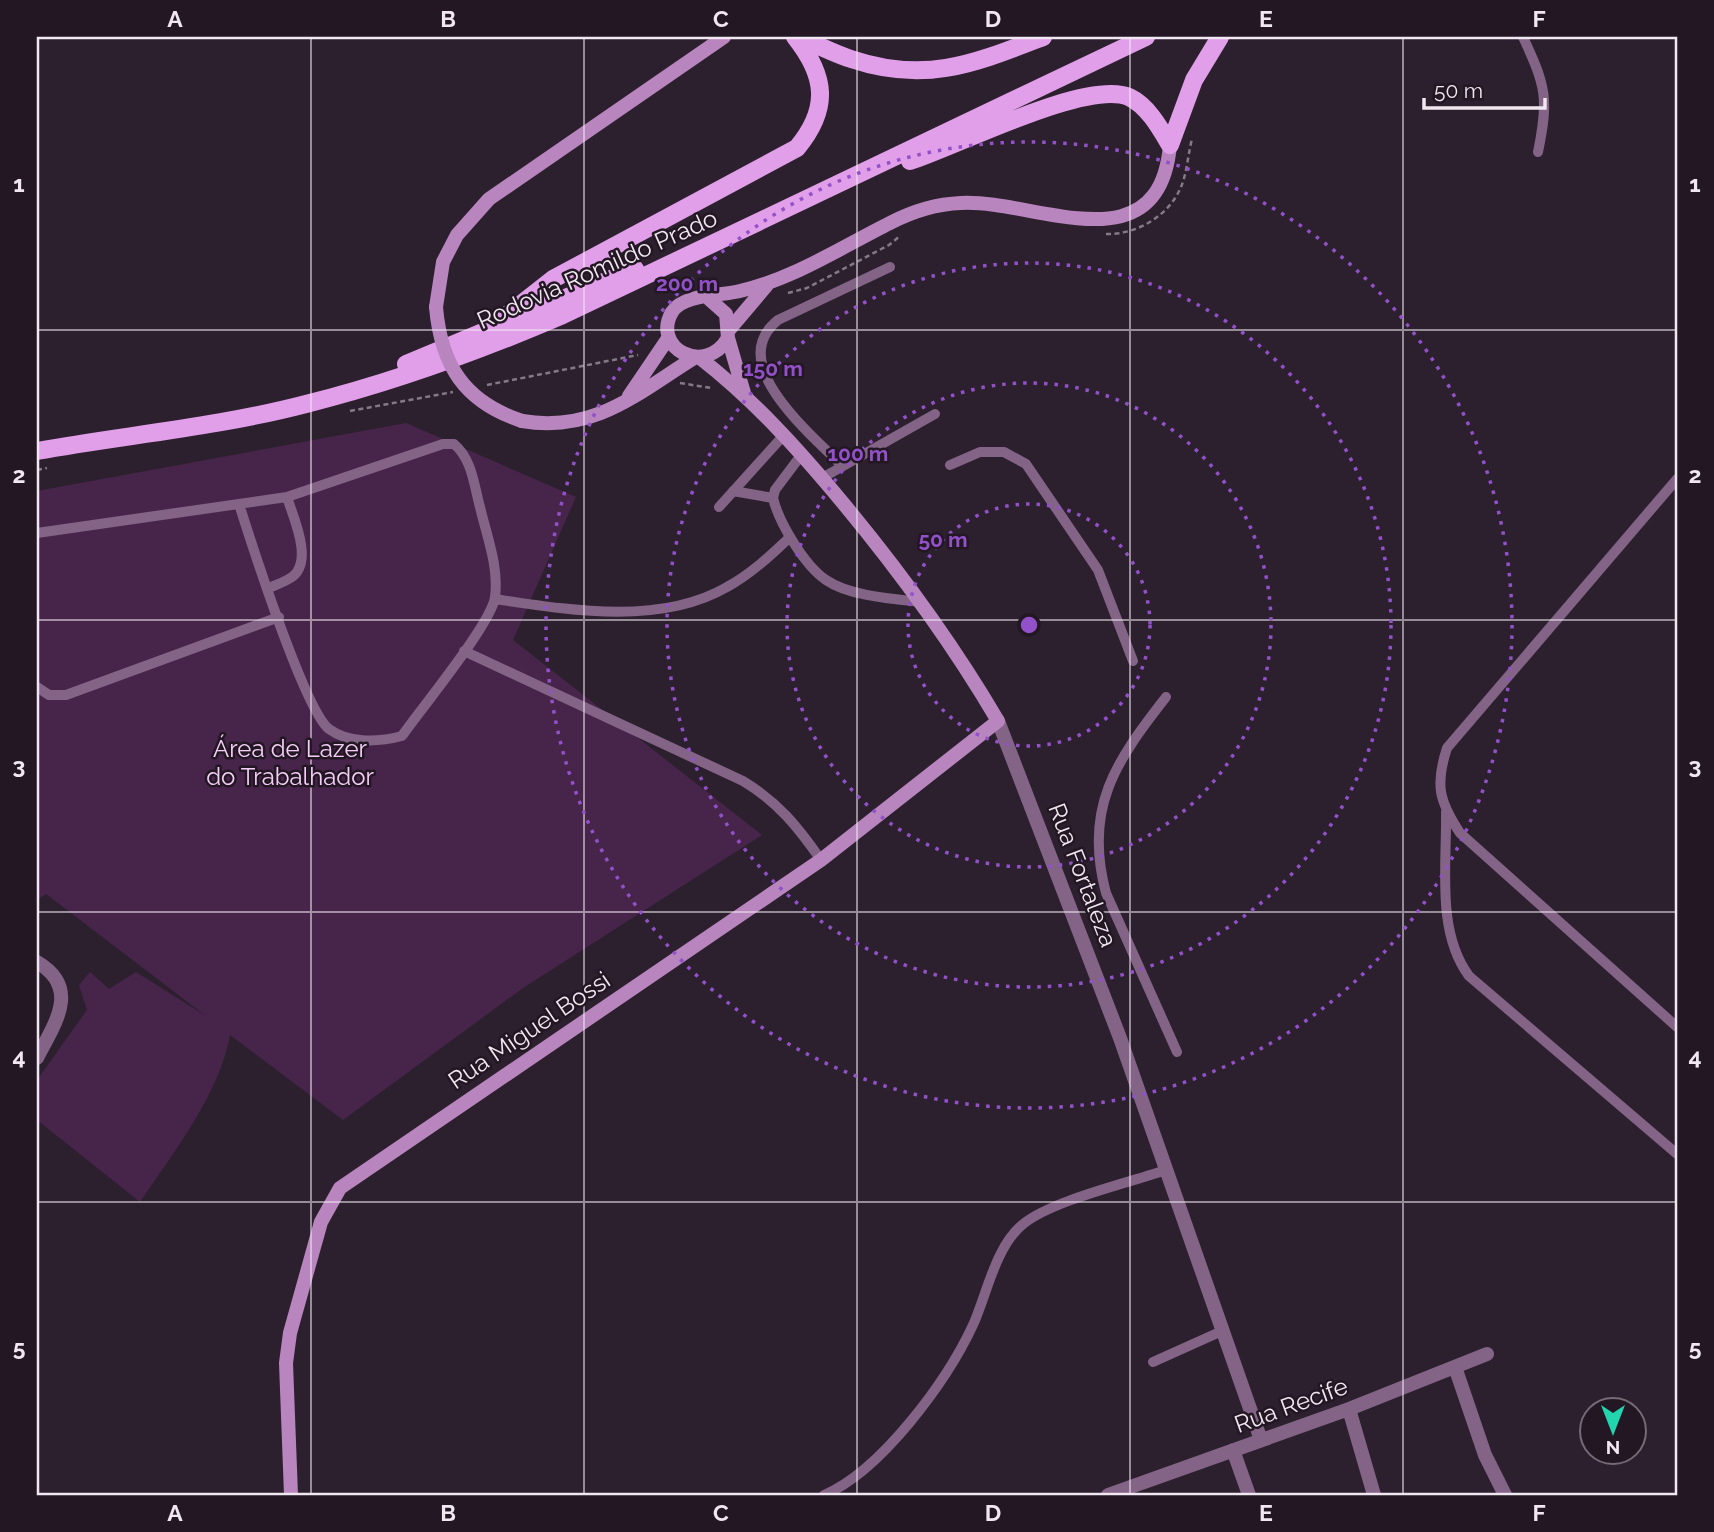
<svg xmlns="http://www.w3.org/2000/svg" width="1714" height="1532" font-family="Raleway,sans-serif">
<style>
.green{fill:#47254b}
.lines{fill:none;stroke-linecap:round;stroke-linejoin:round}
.path{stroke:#847985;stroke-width:2.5;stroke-dasharray:5 3.5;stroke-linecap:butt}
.service{stroke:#836386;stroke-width:10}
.minor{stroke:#836386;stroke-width:14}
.secondary{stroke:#b985be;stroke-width:14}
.primary{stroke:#e29fe9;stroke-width:18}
.secondary-bridge{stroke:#b985be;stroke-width:14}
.grid{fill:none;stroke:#f0e7f1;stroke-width:2;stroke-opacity:0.55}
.ring{fill:none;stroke:#9251c9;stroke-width:3.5;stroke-dasharray:3.5 7}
.labels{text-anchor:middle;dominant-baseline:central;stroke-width:5;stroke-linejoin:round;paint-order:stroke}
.street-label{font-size:24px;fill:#f0e7f1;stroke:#231724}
.park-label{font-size:24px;fill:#f5cef8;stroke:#231724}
.centre{fill:#9251c9;stroke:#231724;stroke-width:3.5}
.ring-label{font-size:21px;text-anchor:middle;font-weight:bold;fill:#9251c9;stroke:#231724;stroke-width:5;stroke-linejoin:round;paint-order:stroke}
.neatline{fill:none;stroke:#f0e7f1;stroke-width:2.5}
.grid-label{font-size:23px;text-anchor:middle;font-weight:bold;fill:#f0e7f1}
</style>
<rect width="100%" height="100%" fill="#2c202e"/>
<path class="green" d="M406,423L576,497L513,640L762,835L523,988L343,1120L230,1035C220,1093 173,1153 140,1202L37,1120V1080L87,1010L79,985L90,972L109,989L136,972L206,1016L46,894L37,900V491Z"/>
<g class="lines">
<path class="path" d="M1106,234C1136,235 1169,216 1181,187C1187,173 1188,154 1192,139
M788,293L807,288L889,245L900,236
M680,383L711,388
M487,385L638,355
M350,411L453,392
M37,470L47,468"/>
<path class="service" d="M1523,37C1546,86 1549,99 1538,152
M802,454L775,490L773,498C779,523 805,566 826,580C849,596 893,599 921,602
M950,465L980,452H1004L1026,464L1098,570L1133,661
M842,466C813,435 723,364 778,320L890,267
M822,478L935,414
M1677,479L1447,748C1435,785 1439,801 1460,833L1677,1027
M733,491L773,498
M719,507L784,435
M37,533L287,497L443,444H454C472,459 474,485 480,507C487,537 499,567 495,597C492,623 420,710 402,736C379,742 349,744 329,729C305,711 251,542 239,504
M267,589C275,585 285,582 292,577C314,561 293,517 287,497
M495,599C568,610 660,626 727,587C751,574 771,555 790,537
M464,651L743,781C778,802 798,827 821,860
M37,687L49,695H66L279,617
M1166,697C1116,761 1083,808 1106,893L1177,1052
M1446,812C1447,865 1436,932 1469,976L1677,1154
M1153,1362L1222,1331
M824,1495C881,1471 947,1381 973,1325C987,1294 995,1248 1022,1225C1050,1201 1128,1183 1166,1170"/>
<path class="minor" d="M998,721L1120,1038L1261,1440
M37,962C81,988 55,1023 37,1058
M1455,1367L1485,1455L1505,1495
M1349,1409L1374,1495
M1233,1450L1249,1495
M1108,1495L1349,1409L1487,1354"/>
<path class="secondary" d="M708,298L726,314L728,338C705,377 651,348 672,312C683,294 720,296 740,291C793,279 842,247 890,223C913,211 935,204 961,203C1035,199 1159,269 1170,145
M436,307L443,262L457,235L489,199L724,37
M729,330L767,285
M728,338L744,393
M629,396L669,337
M522,421C595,433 636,394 694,358
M291,1495L286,1363L290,1333L321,1222L340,1188L821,860L998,721C951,641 901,573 843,503C799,450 754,400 700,358"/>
<path class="primary" d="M796,37C815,43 832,53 851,59C925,84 973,64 1043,37
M1170,145L1194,80L1220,37
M910,161C957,146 1087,79 1129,97C1148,106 1160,128 1170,145
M506,316L553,279L797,148C830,108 826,76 795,37
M406,364L635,269
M37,451C126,435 218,427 306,404C394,382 479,351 563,315L1146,37"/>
<path class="secondary-bridge" d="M436,307C441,366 465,402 522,421"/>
</g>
<path class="grid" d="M311,37V1495M584,37V1495M857,37V1495M1130,37V1495M1403,37V1495M37,330H1677M37,620H1677M37,912H1677M37,1202H1677"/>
<g class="ring">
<circle cx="1029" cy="625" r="121"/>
<circle cx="1029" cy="625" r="242"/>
<circle cx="1029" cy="625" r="362"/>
<circle cx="1029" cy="625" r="483"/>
</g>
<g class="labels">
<g class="street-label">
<text transform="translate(597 269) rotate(-24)">Rodovia Romildo Prado</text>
<text transform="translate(1083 875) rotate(69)">Rua Fortaleza</text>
<text transform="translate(529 1030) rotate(-34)">Rua Miguel Bossi</text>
<text transform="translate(1291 1405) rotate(-20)">Rua Recife</text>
</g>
<g class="park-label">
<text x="290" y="748">Área de Lazer<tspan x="290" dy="28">do Trabalhador</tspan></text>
</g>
</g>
<circle cx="1029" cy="625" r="10" class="centre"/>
<g class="ring-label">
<text x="687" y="291">200 m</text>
<text x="773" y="376">150 m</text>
<text x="858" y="461">100 m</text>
<text x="943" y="547">50 m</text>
</g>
<rect width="1714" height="1532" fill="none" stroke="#231724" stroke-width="77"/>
<g transform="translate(1613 1431) rotate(180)"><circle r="33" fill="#231724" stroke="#756a76" stroke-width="2"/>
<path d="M0-5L12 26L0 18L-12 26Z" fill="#22d5af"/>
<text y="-10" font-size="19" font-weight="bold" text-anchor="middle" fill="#f0e7f1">N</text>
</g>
<path d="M1424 98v10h121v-10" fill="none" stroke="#f0e7f1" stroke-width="3.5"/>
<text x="1434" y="98" font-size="21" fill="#f0e7f1" stroke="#231724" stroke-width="5" paint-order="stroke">50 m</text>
<rect x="38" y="38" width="1638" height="1456" class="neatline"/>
<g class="grid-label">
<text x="175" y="27">A</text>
<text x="448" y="27">B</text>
<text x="721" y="27">C</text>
<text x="993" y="27">D</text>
<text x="1266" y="27">E</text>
<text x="1539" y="27">F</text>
<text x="19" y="192">1</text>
<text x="1695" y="192">1</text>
<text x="19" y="483">2</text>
<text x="1695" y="483">2</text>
<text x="19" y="774">3</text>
<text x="1695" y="774">3</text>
<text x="19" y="1065">4</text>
<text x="1695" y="1065">4</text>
<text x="19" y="1356">5</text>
<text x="1695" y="1356">5</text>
<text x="175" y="1521">A</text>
<text x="448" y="1521">B</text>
<text x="721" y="1521">C</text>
<text x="993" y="1521">D</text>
<text x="1266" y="1521">E</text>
<text x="1539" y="1521">F</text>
</g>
</svg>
